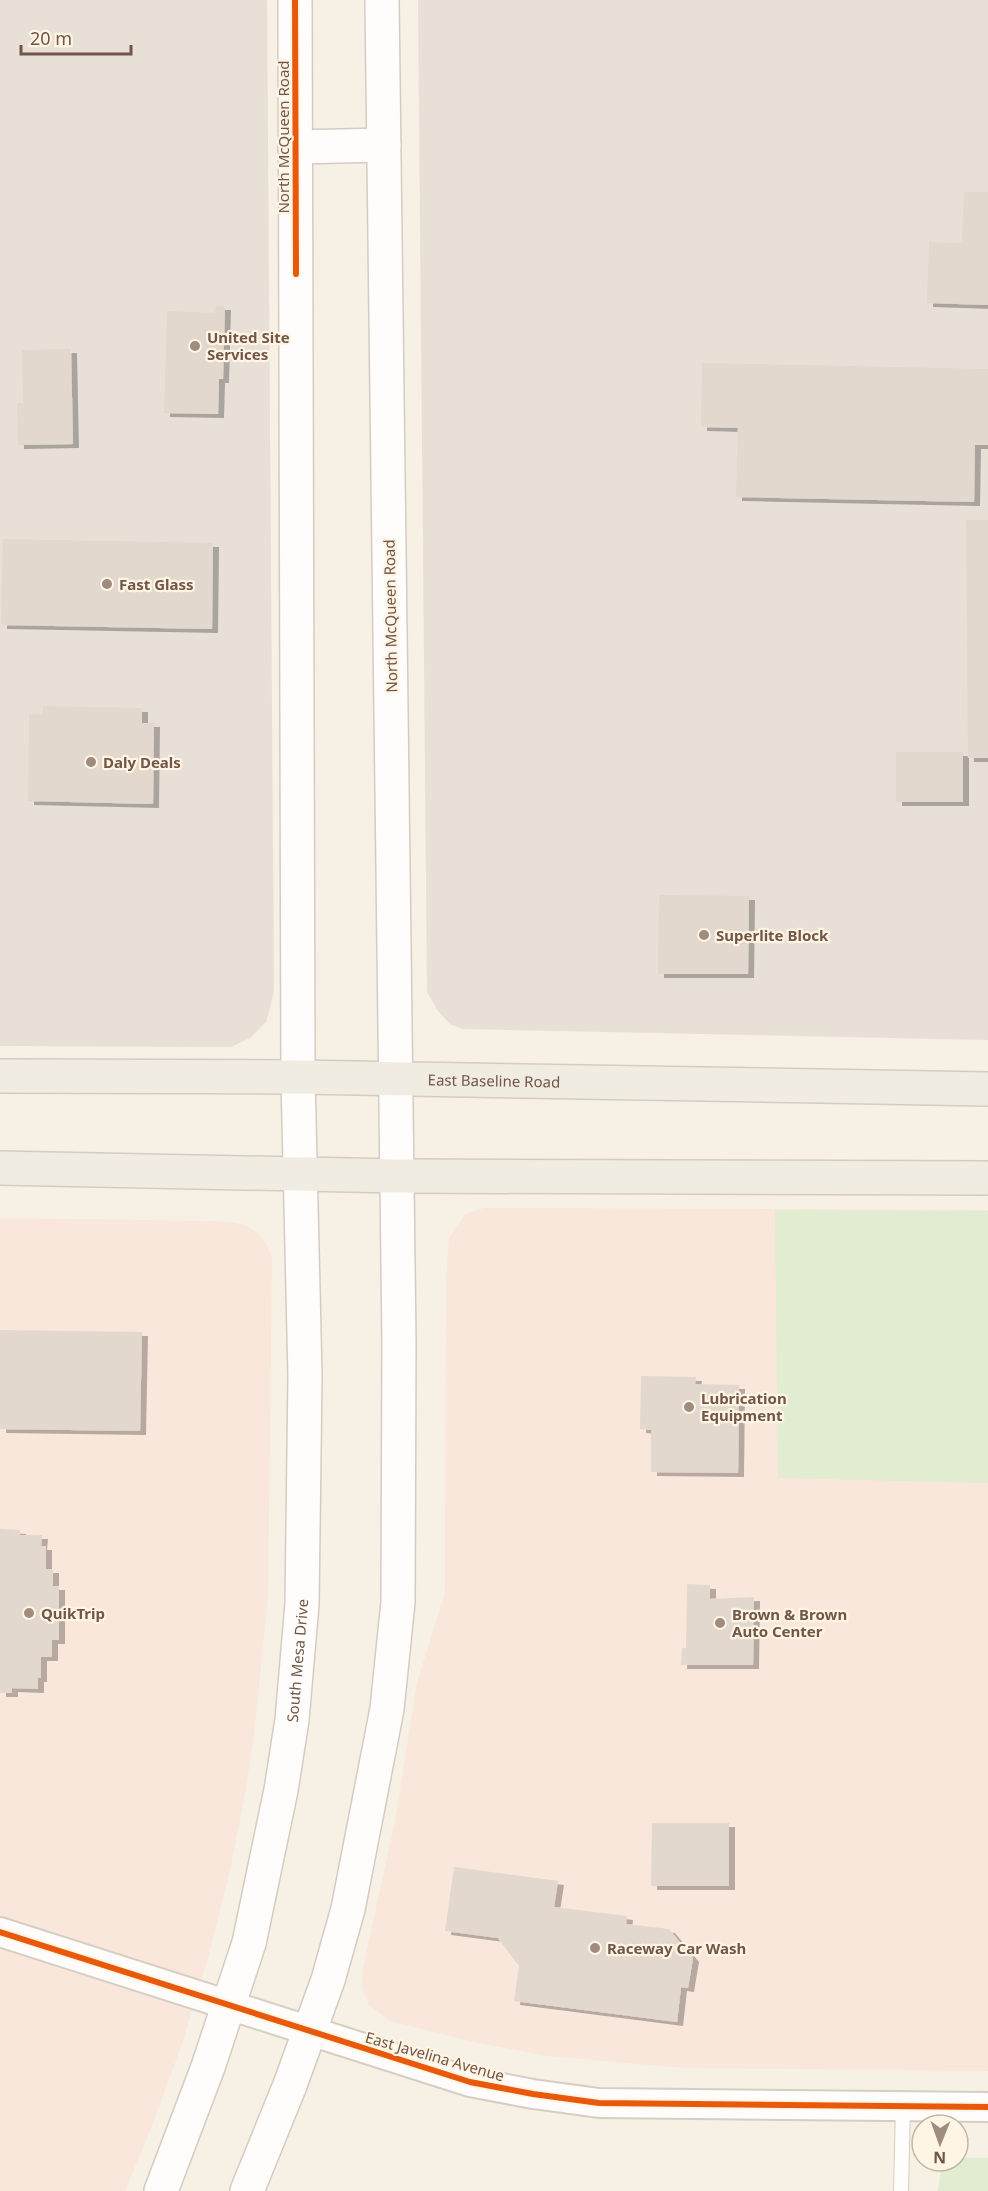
<svg xmlns="http://www.w3.org/2000/svg" width="988" height="2191" font-family="'Noto Sans',sans-serif">
<style>
.commercial{fill:#f9e7db}
.industrial{fill:#e8dfd7}
.green{fill:#e1ecd0}
.building{fill:#e2d8cd;filter:url(#shadow)}
.lines{fill:none;stroke-linecap:round;stroke-linejoin:round}
.service-casing{stroke:#d7cdc3;stroke-width:16}
.minor-casing{stroke:#d7cdc3;stroke-width:32}
.secondary-casing{stroke:#d6cbc2;stroke-width:36}
.primary-casing{stroke:#d5cbc3;stroke-width:36}
.service{stroke:#fefdfb;stroke-width:14}
.minor{stroke:#fefdfb;stroke-width:28}
.secondary{stroke:#fefdfb;stroke-width:33}
.primary{stroke:#f1ece2;stroke-width:33}
.cycleway-casing{stroke:#fff5e5;stroke-width:10}
.cycleway{stroke:#e8590c;stroke-width:6}
.poi-dot{fill:#a08c7e;stroke:#fff5e5;stroke-width:2}
.labels{text-anchor:middle;dominant-baseline:central;stroke-width:4.5;stroke-linejoin:round;paint-order:stroke}
.street-label{font-size:15px;fill:#725647;stroke:#fff5e5}
.poi-label{font-size:15px;font-weight:bold;fill:#725647;stroke:#fff5e5;text-anchor:start}
</style>
<defs>
<filter id="shadow"><feDropShadow dx="6" dy="4" stdDeviation="0" flood-color="#0004"/></filter>
</defs>
<rect width="100%" height="100%" fill="#f6f0e5"/>
<path class="commercial" d="M484,1208L988,1210V2071L684,2068L547,2056L479,2043L390,2021L369,2005L362,1988L363,1968L395,1821L417,1683L445,1592L446,1280L449,1238L465,1214Z
M0,1218L213,1221L236,1223L247,1226L259,1234L268,1247L272,1258L268,1596L254,1735L244,1799L229,1875L209,1954L181,2047L153,2123L125,2191H0Z"/>
<path class="industrial" d="M0,0H267L274,992L266,1022L250,1038L231,1047L0,1046Z
M418,0H988V1040L462,1029L450,1024L438,1011L427,992Z"/>
<path class="green" d="M775,1210L988,1211V1483L778,1478Z
M958,2158H988V2191H938L942,2163L958,2161Z"/>
<path class="building" d="M964,192H988V305L927,303L929,242L962,243Z
M216,306H225L223,379H219L218,414L164,413L167,311L215,313Z
M71,349L73,444L18,445L17,403H23L22,350Z
M702,363L988,369V445H975L974,502L736,497L738,428L701,427Z
M966,520H988V758H968Z
M3,539L213,543L212,629L1,625Z
M43,706L142,708V723H154L153,804L28,801L29,714H43Z
M896,752H963V802H896Z
M659,895L749,896L748,974H658Z
M0,1330L142,1332L140,1431L0,1429Z
M641,1376L696,1377L695,1384L739,1385L738,1473L651,1472V1430L640,1429Z
M0,1529L20,1530V1535H42L41,1546H46V1569H53V1586H59V1640H52V1657H41V1678H38V1689L12,1688V1693H0Z
M687,1584L710,1585V1599L754,1597L753,1665H681L682,1648H686Z
M652,1823H729V1886H651Z
M454,1867L558,1881L554,1907L627,1916L626,1924L669,1929L693,1958L688,1988L681,1987L677,2022L514,2001L519,1966L498,1938L445,1931Z"/>
<g class="lines">
<g class="service-casing">
<path id="service" d="M901,2191L903,2106"/>
</g>
<g class="minor-casing">
<path id="minor" d="M0,1932L470,2082L533,2094L599,2103L988,2107"/>
</g>
<g class="secondary-casing">
<g id="secondary">
<path d="M295,147L384,145"/>
<path id="s1" d="M161,2191L208,2067L249,1943L281,1790L292,1720L302,1604L305,1376L298,1077L295,0"/>
<path d="M247,2191L290,2085L328,1980L348,1909L387,1709L398,1602L399,1342L382,0"/>
</g>
</g>
<g class="primary-casing">
<g id="primary">
<path id="s2" d="M0,1076L298,1077L988,1089"/>
<path d="M0,1168L397,1176L988,1178"/>
</g>
</g>
<use href="#service" class="service"/>
<use href="#minor" class="minor"/>
<use href="#secondary" class="secondary"/>
<use href="#primary" class="primary"/>
<g class="cycleway-casing">
<path id="cycleway" d="M295,0L296,274
M0,1932L470,2082L533,2094L599,2103L988,2107"/>
</g>
<use href="#cycleway" class="cycleway"/>
</g>
<g class="poi-dot">
<circle cx="195" cy="346" r="6"/>
<circle cx="107" cy="584" r="6"/>
<circle cx="91" cy="762" r="6"/>
<circle cx="704" cy="935" r="6"/>
<circle cx="689" cy="1407" r="6"/>
<circle cx="29" cy="1613" r="6"/>
<circle cx="720" cy="1623" r="6"/>
<circle cx="595" cy="1948" r="6"/>
</g>
<g class="labels">
<g class="street-label">
<text transform="translate(283 137) rotate(-90)">North McQueen Road</text>
<text transform="translate(390 616) rotate(-91)">North McQueen Road</text>
<text stroke="none"><textPath href="#s2" startOffset="494">East Baseline Road</textPath></text>
<text stroke="none"><textPath href="#s1" startOffset="550">South Mesa Drive</textPath></text>
<text transform="translate(435 2056) rotate(16)">East Javelina Avenue</text>
</g>
<g class="poi-label">
<text x="207" y="337">United Site<tspan x="207" dy="17">Services</tspan></text>
<text x="119" y="584">Fast Glass</text>
<text x="103" y="762">Daly Deals</text>
<text x="716" y="935">Superlite Block</text>
<text x="701" y="1398">Lubrication<tspan x="701" dy="17">Equipment</tspan></text>
<text x="41" y="1613">QuikTrip</text>
<text x="732" y="1614">Brown &amp; Brown<tspan x="732" dy="17">Auto Center</tspan></text>
<text x="607" y="1948">Raceway Car Wash</text>
</g>
</g>
<g transform="translate(940 2143) rotate(181)"><circle r="28" fill="#fff5e5" stroke="#c7b5a6" stroke-width="1.5"/>
<path d="M0-4.5L10 22L0 15L-10 22Z" fill="#a08c7e"/>
<text y="-9" font-size="16" font-weight="bold" text-anchor="middle" fill="#725647">N</text>
</g>
<path d="M21 45v9h110v-9" fill="none" stroke="#725647" stroke-width="3"/>
<text x="30" y="45" font-size="18" fill="#725647" stroke="#fff5e5" stroke-width="4.5" paint-order="stroke">20 m</text>
</svg>
